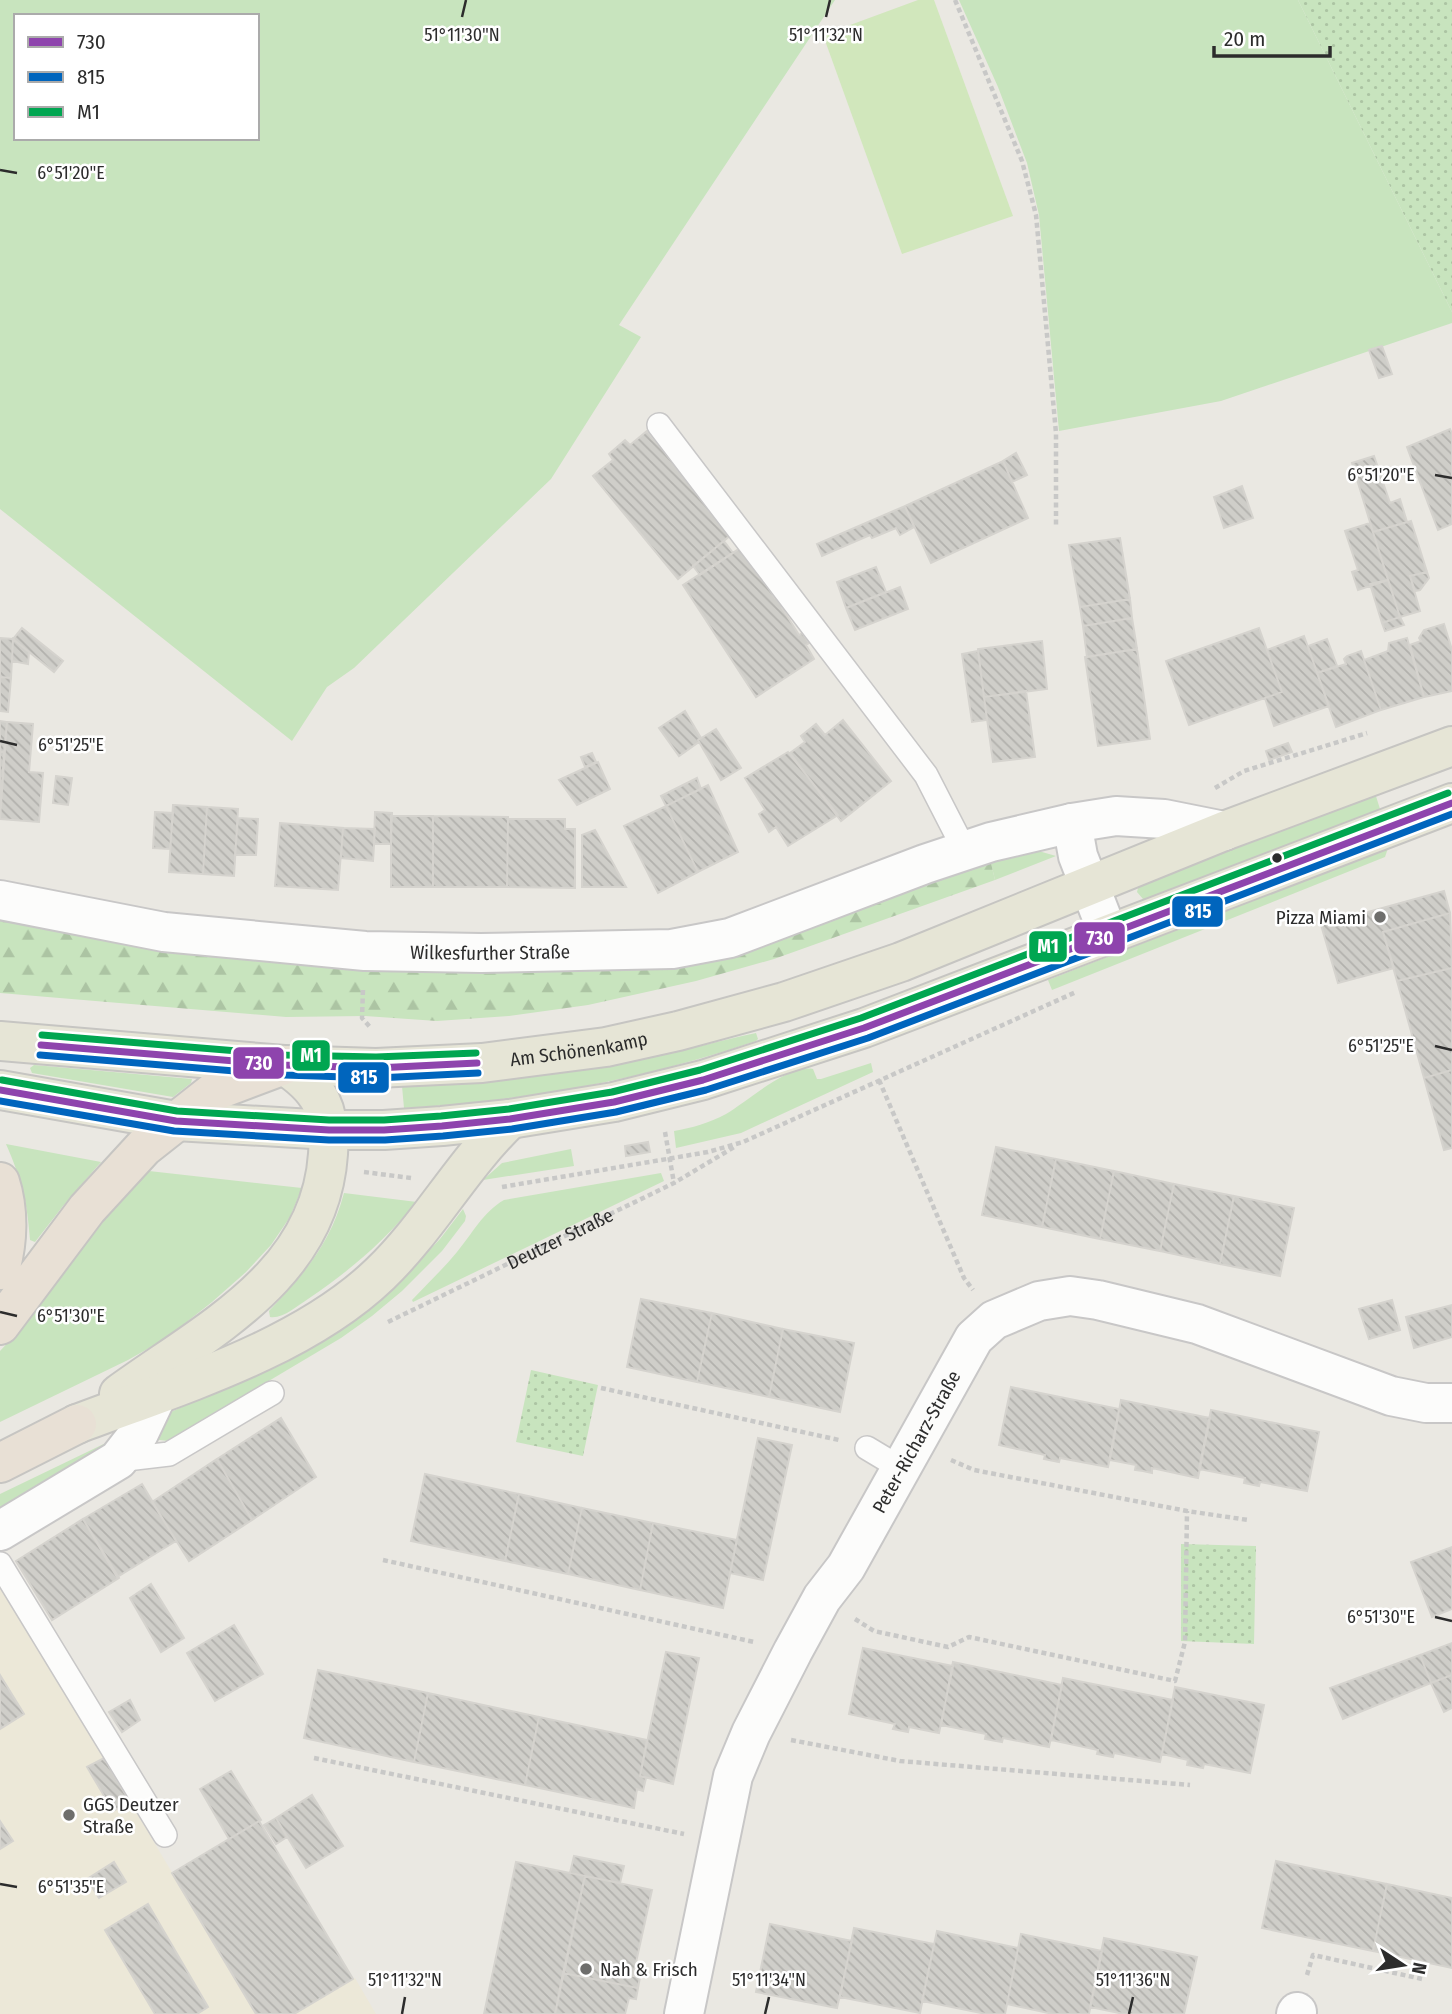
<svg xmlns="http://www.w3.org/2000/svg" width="1452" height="2014" font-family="'Fira Sans Condensed',sans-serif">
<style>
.education{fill:#ece8d8}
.grass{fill:#c8e4be;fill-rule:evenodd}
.forest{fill:url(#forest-firs)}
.park{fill:url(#park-dots)}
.pitch{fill:#d1e7bc}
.building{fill:url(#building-back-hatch);stroke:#d5d3ce;stroke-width:2}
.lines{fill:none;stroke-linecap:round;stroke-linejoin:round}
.lane-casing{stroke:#c8c7c7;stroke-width:26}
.street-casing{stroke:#c8c7c7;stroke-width:42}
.primary-casing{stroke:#c6c5c2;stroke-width:42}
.highway-casing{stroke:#c6c5c2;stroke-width:42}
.path{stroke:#c8c8c7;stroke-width:4.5;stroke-dasharray:5 3.5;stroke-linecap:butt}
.lane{stroke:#fcfcfb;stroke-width:23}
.street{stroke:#fcfcfb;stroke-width:38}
.primary{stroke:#e6e5d6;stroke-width:38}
.highway{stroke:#e8e0d5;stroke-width:38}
.bus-1-casing{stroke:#fff;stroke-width:12}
.bus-2-casing{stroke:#fff;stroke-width:12}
.bus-3-casing{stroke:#fff;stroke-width:12}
.bus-1{stroke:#8e44ad;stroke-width:7}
.bus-2{stroke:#0065bd;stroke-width:7}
.bus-3{stroke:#00a651;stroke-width:7}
.ticks{fill:none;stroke:#2c2c2c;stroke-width:2.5}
.bus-dot{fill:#2c2c2c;stroke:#fff;stroke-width:2.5}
.poi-dot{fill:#6e6e6c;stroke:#fff;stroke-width:2.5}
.labels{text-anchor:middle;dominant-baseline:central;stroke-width:5;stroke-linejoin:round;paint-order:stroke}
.poi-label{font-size:19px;fill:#2c2c2c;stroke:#fff;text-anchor:start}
.street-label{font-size:19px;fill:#2c2c2c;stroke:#fff}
.ticks-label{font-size:18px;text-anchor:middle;fill:#2c2c2c;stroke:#fff;stroke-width:5;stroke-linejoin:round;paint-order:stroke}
.line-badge{stroke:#fff;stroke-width:2.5}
.badge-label{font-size:19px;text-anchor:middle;font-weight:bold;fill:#fff}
</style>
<defs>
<pattern id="forest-firs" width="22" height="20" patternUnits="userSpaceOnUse" patternTransform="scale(1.75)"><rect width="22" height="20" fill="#c8e4be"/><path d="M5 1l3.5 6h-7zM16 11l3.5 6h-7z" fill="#acc4a3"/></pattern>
<pattern id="park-dots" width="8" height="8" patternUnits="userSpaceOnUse" patternTransform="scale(1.75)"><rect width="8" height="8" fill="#c8e4be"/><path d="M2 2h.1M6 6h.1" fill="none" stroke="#acc4a3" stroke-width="1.8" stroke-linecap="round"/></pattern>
<pattern id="building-back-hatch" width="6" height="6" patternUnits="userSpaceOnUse" patternTransform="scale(1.75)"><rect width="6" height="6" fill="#cfcec9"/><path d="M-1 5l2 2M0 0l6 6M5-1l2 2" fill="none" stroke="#b2b1ad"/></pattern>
</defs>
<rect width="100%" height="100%" fill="#eae8e2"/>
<path class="education" d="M0,1583L104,1758L256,2014H0Z
M355,1978L376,2014H294Z"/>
<path class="grass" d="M0,0H835L619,325L641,337L551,479L354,668L327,687L292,741L0,509ZM16,16H257V138H16Z
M959,0H1298L1452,312V323L1221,401L1059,431L1039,215L1027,163L998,87Z
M1375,793L1380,809L1148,900L1143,899L1137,892L1138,888L1144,884Z
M1388,848L1385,857L1052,990L1048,980Z
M1035,850L1056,856L995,880L990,859Z
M756,1033L758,1039L756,1041C642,1080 525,1101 404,1108L402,1086C484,1081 566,1074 646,1058C683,1051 719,1041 756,1033Z
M871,1063L873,1072L741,1133L676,1148L674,1131C692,1128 709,1123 726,1114C747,1102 788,1064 813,1069L817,1079H821Z
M34,1065L192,1079L191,1083L173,1097L32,1073L30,1068Z
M6,1144L101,1162L63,1206L35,1242L30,1240C27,1200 22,1181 6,1144Z
M571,1149L574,1166L483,1180L502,1163Z
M149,1171L302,1188L290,1217L271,1245L246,1272L212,1302L165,1339L128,1360L0,1422V1351L31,1318L73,1257L131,1187Z
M661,1173L664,1181L413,1302L412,1300C427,1284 443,1269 457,1252C472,1234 483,1212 504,1200Z
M344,1193L417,1202C382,1243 352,1269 308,1299C297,1306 283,1319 270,1317L269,1311C304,1274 331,1243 344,1193Z
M463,1209L466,1216L465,1221L442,1251L402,1291L372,1316L341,1338L168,1441L152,1439L162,1420L171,1412L282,1361L397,1284L440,1239Z
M112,1440L107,1452L0,1508V1494Z"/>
<path class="forest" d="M990,859L995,880L774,959L696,981L588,1005L509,1016L437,1021L365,1016L286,1017L0,993V919L466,970L568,971L651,968Z"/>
<path class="park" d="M1298,0H1452V312Z
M531,1370L598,1385L583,1456L516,1442Z
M1181,1544L1256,1546L1254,1644L1181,1641Z"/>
<path class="pitch" d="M918,0H934L1013,216L902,254L823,35Z"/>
<path class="building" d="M1382,346L1392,374L1379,378L1369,350Z
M1450,429L1452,434V524L1438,530L1407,447Z
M647,431L658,444L660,442L668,451L666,454L732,534L678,579L593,476L613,460L609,454L625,440L630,445Z
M1016,453L1027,475L1012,482L1003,461Z
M1374,456L1390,503L1400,499L1407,522L1373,532L1352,463Z
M1003,461L1028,518L931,563L905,506Z
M1242,486L1253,518L1224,528L1214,497Z
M905,506L914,527L900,535L896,528L872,538L870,535L822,556L817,544Z
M1411,521L1427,572L1410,576L1420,611L1400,617L1373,532Z
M1370,523L1388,580L1358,590L1352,572L1358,570L1345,531Z
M1120,538L1130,599L1080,607L1069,545Z
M724,541L733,553L700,575L693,566Z
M742,547L775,598L778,596L786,607L782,608L799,635L802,633L809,643L806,645L814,659L756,697L683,585Z
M876,567L886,592L846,608L837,582Z
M1427,572L1429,578L1420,590L1415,591L1410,576Z
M1388,580L1400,617L1382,623L1370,584Z
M900,587L908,609L855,630L846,608Z
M1130,599L1132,618L1083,626L1080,607Z
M1400,617L1404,625L1385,631L1382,623Z
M1132,618L1137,649L1087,657L1083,626Z
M1444,624L1452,650V691L1424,697L1410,645L1421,641L1419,638L1424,630Z
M22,628L63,661L54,672L13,639Z
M1259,628L1282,692L1189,725L1166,661Z
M1304,636L1329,706L1274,726L1265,698L1282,692L1267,650Z
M0,638L13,639L11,678L0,677Z
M1407,638L1424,697L1381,710L1364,660L1388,651L1389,643Z
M13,639L29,652L28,664L12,661Z
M1327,639L1337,666L1317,673L1308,646Z
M1042,641L1047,689L984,697L978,649Z
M1137,649L1150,739L1098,746L1085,657Z
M978,651L987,720L972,722L962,654Z
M1361,651L1381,710L1336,727L1317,673L1346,664L1344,659L1347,656Z
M0,677L11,678L8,712L0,711Z
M1026,691L1035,757L993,762L984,697Z
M685,711L701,738L698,740L699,742L679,756L659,728Z
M843,720L891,781L841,821L790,753L805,742L801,736L816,724L825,735Z
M0,721L7,722L4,752H0Z
M7,722L33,724L29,772L43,773L39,822L0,819Z
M716,729L741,768L721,780L698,740Z
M1288,743L1292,752L1269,760L1266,751Z
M0,752H4L0,819Z
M788,752L838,815L788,846L776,827L769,832L759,814L765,810L745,778Z
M592,753L596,762L585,767L581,757Z
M598,762L610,789L577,805L559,780Z
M56,776L72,778L68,805L53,803Z
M697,778L701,789L666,806L661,796Z
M708,785L738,852L698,872L666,806Z
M173,805L207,807L203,874L169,872Z
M666,806L698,872L658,893L624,826Z
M207,807L238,809L234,876L203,874Z
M155,812L173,813L170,849L153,848Z
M375,812L392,813L391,844H374Z
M391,816H433V887H391Z
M433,816L508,817L507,887H433Z
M238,818L258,819L256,855H235Z
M508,819H565V829H575V888L507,887Z
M280,823L343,828L338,890L275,886Z
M343,828L375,829L373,861L341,858Z
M595,830L626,887H582V835Z
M1444,891L1450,913L1383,932L1394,968L1338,983L1321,925Z
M1450,913L1452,968L1397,981L1383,932Z
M1452,968V1070L1424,1078L1397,981Z
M1452,1070V1148L1444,1150L1424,1078Z
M648,1142L650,1152L626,1156L625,1146Z
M996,1147L1056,1159L1042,1227L982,1215Z
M1056,1159L1114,1171L1100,1239L1042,1227Z
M1114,1171L1174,1184L1160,1251L1100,1239Z
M1174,1184L1234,1196L1220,1264L1160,1251Z
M1234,1196L1294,1208L1280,1276L1220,1264Z
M641,1299L712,1313L697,1382L627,1367Z
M1392,1300L1400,1330L1369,1339L1359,1309Z
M1452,1305V1337L1414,1348L1406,1317Z
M712,1313L783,1329L769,1397L697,1382Z
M783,1329L854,1343L840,1412L769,1397Z
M1011,1387L1119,1409L1108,1467L1060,1458L1059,1462L1044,1459L1045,1455L999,1445Z
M1121,1400L1210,1418L1198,1478L1152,1468V1473L1143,1471L1135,1470L1136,1465L1110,1460Z
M1211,1410L1319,1432L1307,1491L1260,1482L1259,1486L1244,1483L1245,1478L1199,1469Z
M281,1418L316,1477L252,1520L217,1459Z
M758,1438L792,1445L763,1580L730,1573Z
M217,1459L252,1520L189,1561L152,1502Z
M425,1474L519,1494L505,1561L411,1541Z
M142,1484L176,1541L117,1577L83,1519Z
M519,1494L582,1508L568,1574L505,1561Z
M582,1508L653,1523L640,1590L568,1574Z
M83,1519L119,1578L52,1620L16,1561Z
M653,1523L737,1540L723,1608L640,1590Z
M1452,1547V1609L1432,1617L1411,1562Z
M151,1584L184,1638L161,1652L130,1598Z
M234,1625L263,1674L215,1701L187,1653Z
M1452,1643V1675L1431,1683L1420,1655Z
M863,1648L953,1666L939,1733L909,1727L908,1732L893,1729L895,1724L849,1714Z
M666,1652L699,1658L673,1784L640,1776Z
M1420,1655L1431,1683L1343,1719L1330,1688Z
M953,1662L1062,1685L1049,1747L1003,1738L1002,1742L985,1739L986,1734L941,1725Z
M318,1670L428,1693L414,1762L304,1738Z
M0,1675L24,1714L0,1729Z
M1452,1675V1708L1444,1712L1431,1683Z
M1063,1678L1173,1700L1160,1762L1114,1753L1113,1757L1097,1754L1098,1750L1051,1740Z
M1175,1687L1264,1705L1250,1773L1204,1764L1203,1768L1187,1765L1188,1760L1162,1754Z
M428,1693L539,1717L525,1785L414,1762Z
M130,1700L140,1720L122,1732L109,1712Z
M539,1717L647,1740L640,1776L646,1778L643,1791L637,1789L634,1808L525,1785Z
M104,1758L130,1802L113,1811L87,1767Z
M231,1771L261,1820L229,1839L200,1789Z
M312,1795L343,1846L306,1868L276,1818Z
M276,1818L287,1837L276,1844L264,1825Z
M0,1821L13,1841L0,1849Z
M259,1821L353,1979L294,2014H256L172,1873Z
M574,1856L624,1866L620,1883L570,1873Z
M1276,1861L1387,1884L1373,1951L1262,1928Z
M114,1862L126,1882L99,1898L87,1879Z
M516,1862L585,1876L555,2014H484Z
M585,1876L652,1890L633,1976L640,1977L638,1988L563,1973Z
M1387,1884L1452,1898V1968L1373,1951Z
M148,1904L208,2007L197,2014H155L105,1930Z
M770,1924L852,1941L837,2008L756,1992Z
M854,1928L934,1944L920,2013L840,1997Z
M937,1931L1018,1948L1005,2014H986L922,2001Z
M1021,1934L1102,1951L1089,2014H1053L1007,2004Z
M1104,1938L1197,1957L1184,2014H1124L1090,2007Z
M563,1973L638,1988L636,1999L629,1998L625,2014H555Z"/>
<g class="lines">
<g class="lane-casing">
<path id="lane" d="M659,425L926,775L965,851
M867,1448L902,1469
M118,1460L169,1454L272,1393
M0,1564L165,1835"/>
</g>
<g class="street-casing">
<g id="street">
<path d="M1072,823L1078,856L1109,936"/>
<path id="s2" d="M0,900L164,932L365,951L481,953L672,949L730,938L925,864L991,842L1072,823L1116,816L1164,819L1224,831"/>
<path d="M0,1531L118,1460L139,1433L168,1372"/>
<path id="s3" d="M684,2014L733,1776L751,1733L793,1651L822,1598L846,1567L974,1338L994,1320L1039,1301L1070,1296L1098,1300L1197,1324L1391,1396L1426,1403H1452"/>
<path d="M1296,2014L1297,2012"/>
</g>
</g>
<g class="primary-casing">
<g id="primary">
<path id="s4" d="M0,1041L284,1065L376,1068L482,1063L606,1047L678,1031L784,1002L901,962L1224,831L1452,746"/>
<path d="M0,1090L176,1121L329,1130H384L442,1126L510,1119L614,1102L703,1080L864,1028L1452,803"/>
<path d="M119,1394C207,1330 320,1276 328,1154C331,1110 321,1089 284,1065"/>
<path d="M77,1424C177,1386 302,1349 380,1274C429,1227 461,1166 510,1119"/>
</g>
</g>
<g class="highway-casing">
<path id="highway" d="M0,1182C9,1210 8,1242 0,1270
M0,1325L87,1209L144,1147L215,1091L284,1065
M0,1463L77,1424"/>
</g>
<g class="path">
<path d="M955,0L1022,161L1036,215L1056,433V526"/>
<path d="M1215,788L1244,771L1367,733"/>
<path d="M363,990L362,1018L370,1027"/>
<path d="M879,1080L964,1278L973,1290"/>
<path d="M665,1132L674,1183"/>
<path d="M364,1172L411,1178"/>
<path d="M502,1187L708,1152L743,1142L1076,992"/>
<path id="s1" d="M388,1322L674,1183L736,1146"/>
<path d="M601,1388L839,1440"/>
<path d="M951,1460L974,1470L1187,1511L1248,1520"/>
<path d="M383,1560L754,1642"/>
<path d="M855,1619L874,1631L948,1647L969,1637L1175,1681L1185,1642L1187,1511"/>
<path d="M791,1740L900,1761L1190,1785"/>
<path d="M314,1758L684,1834"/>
<path d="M1307,1975L1313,1955L1422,1979"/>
</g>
<use href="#lane" class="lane"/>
<use href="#street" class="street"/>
<use href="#primary" class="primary"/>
<use href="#highway" class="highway"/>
<g class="bus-1-casing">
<path id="bus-1" d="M41,1045L284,1065L376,1068L477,1063
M0,1090L176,1121L329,1130H384L442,1126L510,1119L614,1102L703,1080L864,1028L1452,803"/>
</g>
<g class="bus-2-casing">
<path id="bus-2" d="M40,1055L284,1075L377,1078L478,1073
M0,1101L174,1131L329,1140H385L443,1136L512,1129L616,1112L706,1090L868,1038L1452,814"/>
</g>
<g class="bus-3-casing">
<path id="bus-3" d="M42,1035L285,1055L376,1057L476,1053
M2,1080L177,1111L329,1120H384L441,1116L509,1109L612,1092L700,1070L861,1018L1448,793"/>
</g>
<use href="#bus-1" class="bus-1"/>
<use href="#bus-2" class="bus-2"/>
<use href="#bus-3" class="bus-3"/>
</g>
<path class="ticks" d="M462,17L466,0M826,17L830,0M0,170L17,173M1435,475L1452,478M0,741L17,745M1435,1046L1452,1050M0,1312L17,1316M1435,1617L1452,1621M0,1884L17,1887M402,2014L405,1997M765,2014L769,1997M1129,2014L1133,1997"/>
<circle class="bus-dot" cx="1277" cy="858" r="6"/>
<g class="poi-dot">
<circle cx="1380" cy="917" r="7"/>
<circle cx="69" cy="1815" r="7"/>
<circle cx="586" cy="1969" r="7"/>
</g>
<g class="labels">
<g class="poi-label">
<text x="1366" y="917" text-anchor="end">Pizza Miami</text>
<text x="83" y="1804">GGS Deutzer<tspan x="83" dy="22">Straße</tspan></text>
<text x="600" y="1969">Nah &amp; Frisch</text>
</g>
<g class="street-label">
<text stroke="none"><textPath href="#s2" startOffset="494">Wilkesfurther Straße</textPath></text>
<text stroke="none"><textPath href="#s4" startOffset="581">Am Schönenkamp</textPath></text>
<text stroke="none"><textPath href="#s1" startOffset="191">Deutzer Straße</textPath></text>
<text stroke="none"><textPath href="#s3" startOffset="625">Peter-Richarz-Straße</textPath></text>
</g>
</g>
<g class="ticks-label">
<text x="462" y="41">51°11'30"N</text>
<text x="826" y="41">51°11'32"N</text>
<text x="71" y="179">6°51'20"E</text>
<text x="1381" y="481">6°51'20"E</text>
<text x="71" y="751">6°51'25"E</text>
<text x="1381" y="1052">6°51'25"E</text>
<text x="71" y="1322">6°51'30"E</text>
<text x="1381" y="1623">6°51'30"E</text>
<text x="71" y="1893">6°51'35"E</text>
<text x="405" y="1986">51°11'32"N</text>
<text x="769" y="1986">51°11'34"N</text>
<text x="1133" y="1986">51°11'36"N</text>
</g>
<g class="line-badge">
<rect x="1171" y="895" width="53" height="33" rx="7" fill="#0065bd"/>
<rect x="1073" y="921" width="53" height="34" rx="7" fill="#8e44ad"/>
<rect x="1028" y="930" width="40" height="33" rx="7" fill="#00a651"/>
<rect x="291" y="1039" width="40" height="33" rx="7" fill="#00a651"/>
<rect x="232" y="1046" width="53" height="34" rx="7" fill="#8e44ad"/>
<rect x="337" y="1061" width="53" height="33" rx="7" fill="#0065bd"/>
</g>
<g class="badge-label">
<text x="1198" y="918">815</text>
<text x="1100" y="945">730</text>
<text x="1048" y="953">M1</text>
<text x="311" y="1062">M1</text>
<text x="259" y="1070">730</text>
<text x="364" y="1084">815</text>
</g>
<rect x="14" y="14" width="245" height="126" fill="#ffffff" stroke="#ababab" stroke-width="2"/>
<rect x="28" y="37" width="35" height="10" fill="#8e44ad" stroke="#ababab" stroke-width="2"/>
<text x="77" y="49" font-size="21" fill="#2c2c2c">730</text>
<rect x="28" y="72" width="35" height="10" fill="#0065bd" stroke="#ababab" stroke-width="2"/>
<text x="77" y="84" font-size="21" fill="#2c2c2c">815</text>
<rect x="28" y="107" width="35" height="10" fill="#00a651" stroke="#ababab" stroke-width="2"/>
<text x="77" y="119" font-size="21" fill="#2c2c2c">M1</text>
<g transform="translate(1403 1965) rotate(102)" stroke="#ffffff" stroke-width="5" paint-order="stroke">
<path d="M0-5L12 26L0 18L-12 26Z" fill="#2c2c2c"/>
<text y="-10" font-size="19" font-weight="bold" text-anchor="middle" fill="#2c2c2c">N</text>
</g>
<path d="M1214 46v10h116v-10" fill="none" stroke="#2c2c2c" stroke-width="3.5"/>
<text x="1224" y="46" font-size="21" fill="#2c2c2c" stroke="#ffffff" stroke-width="5" paint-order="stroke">20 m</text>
</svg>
